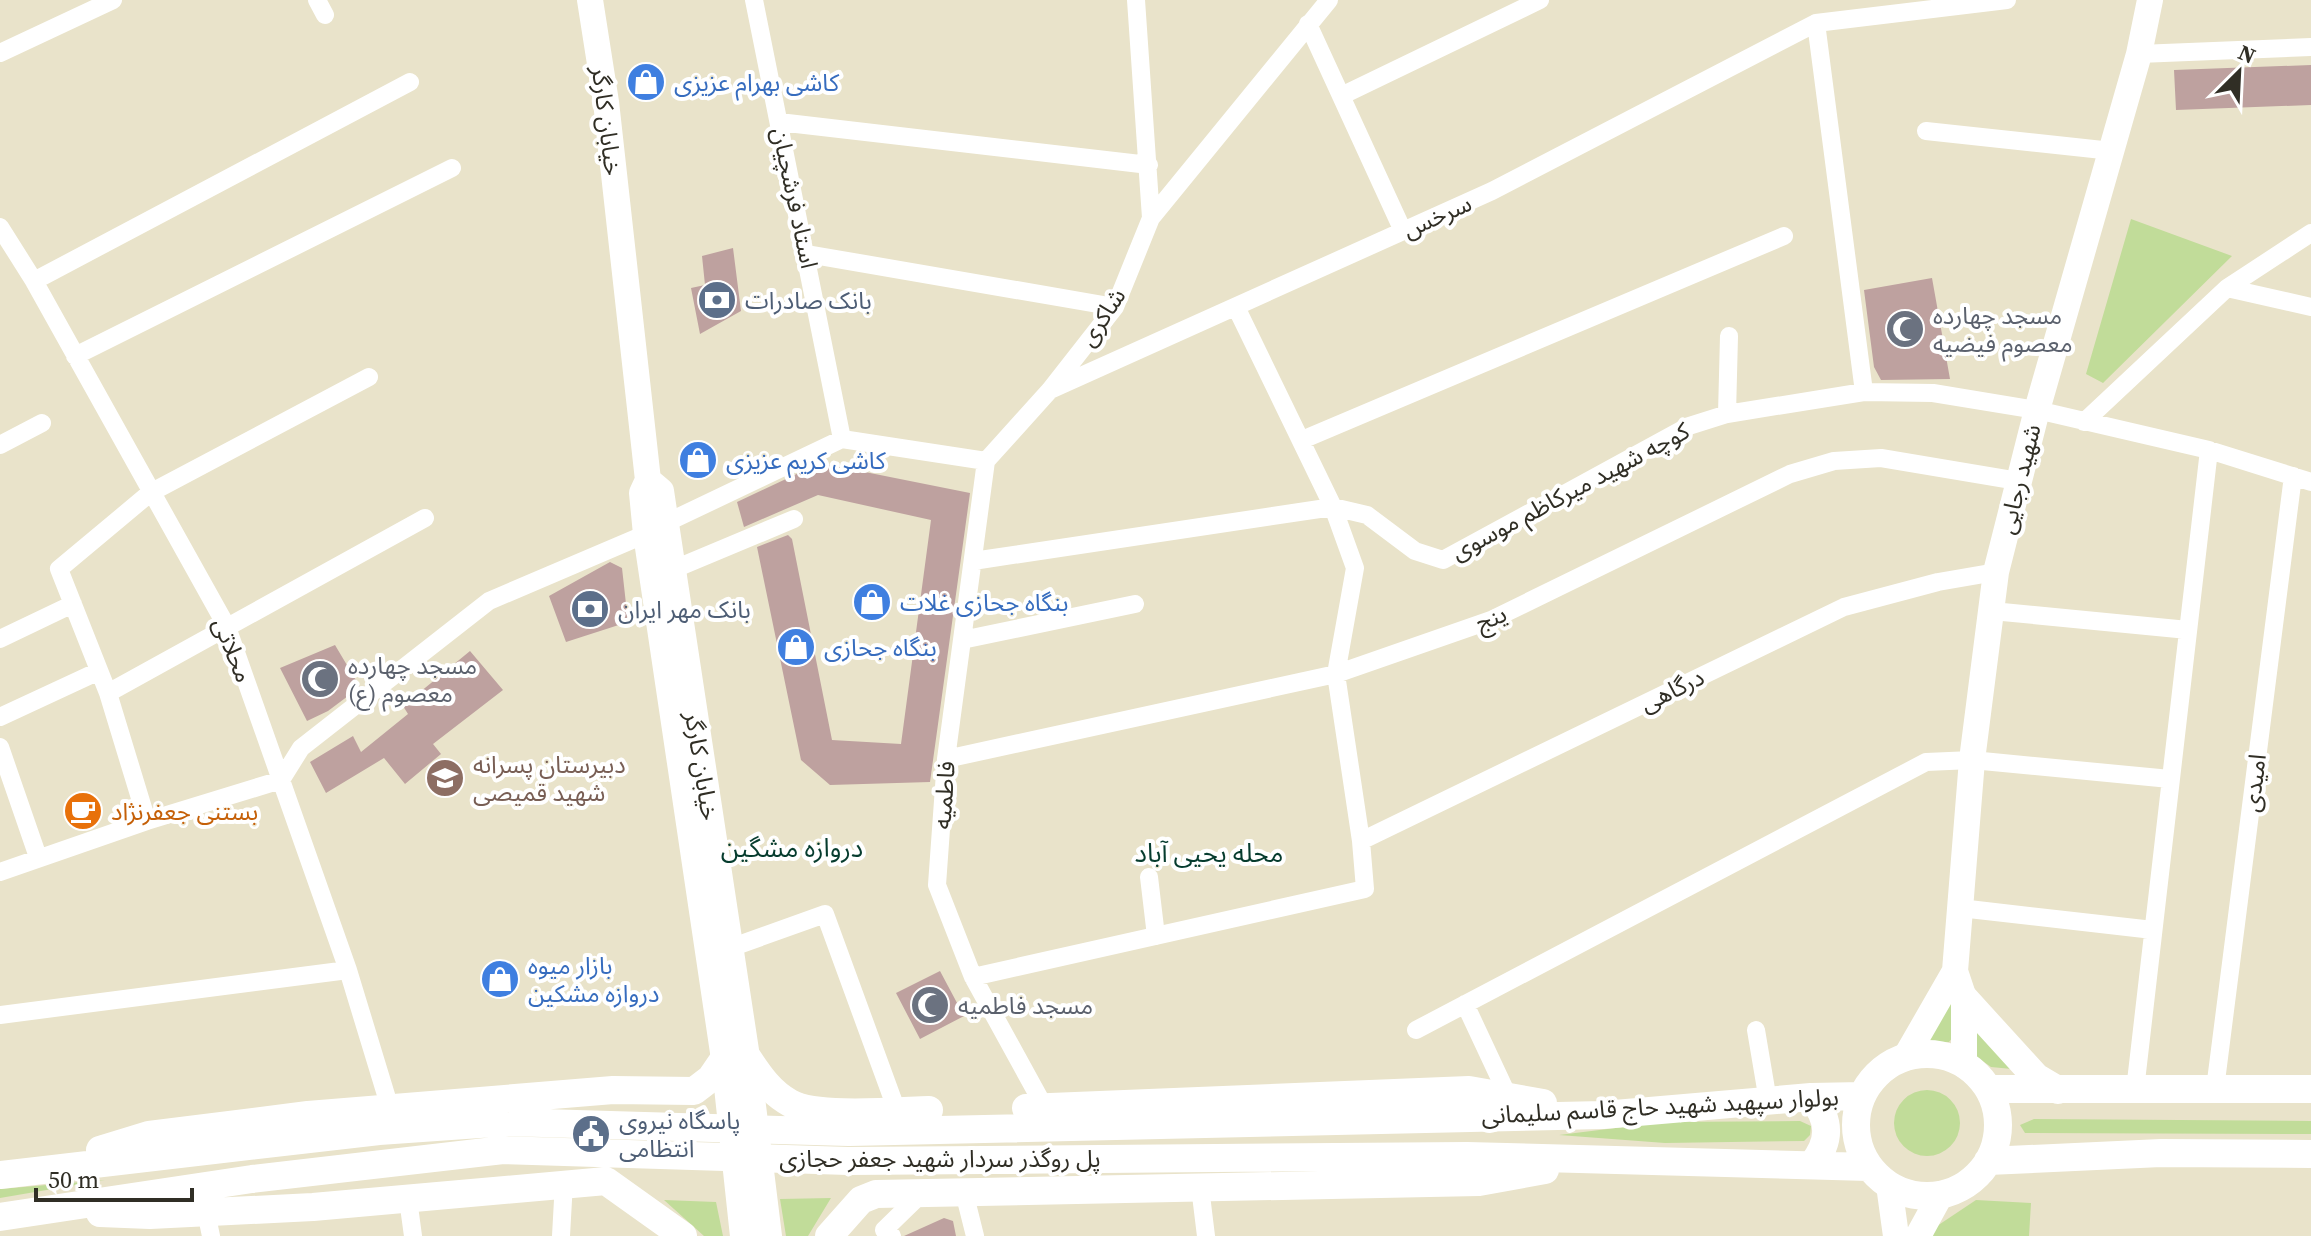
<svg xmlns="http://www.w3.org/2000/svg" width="2311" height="1236" font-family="'Source Serif 4','Noto Sans Arabic',serif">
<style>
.green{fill:#c1dc99}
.building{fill:#bea19f}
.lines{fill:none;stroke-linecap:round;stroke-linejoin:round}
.street{stroke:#fff;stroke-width:18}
.secondary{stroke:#fff;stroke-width:26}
.primary{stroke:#fff;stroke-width:28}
.labels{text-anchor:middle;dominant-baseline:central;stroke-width:8;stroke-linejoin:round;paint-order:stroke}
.shop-label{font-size:24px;fill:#366cbe;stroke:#fff;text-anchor:start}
.street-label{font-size:24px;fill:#302e25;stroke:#fff}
.service-label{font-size:24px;fill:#4e5e75;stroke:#fff;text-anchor:start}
.worship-label{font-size:24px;fill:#5b616d;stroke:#fff;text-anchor:start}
.education-label{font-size:24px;fill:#785e54;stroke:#fff;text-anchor:start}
.food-label{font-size:24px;fill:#c56008;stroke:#fff;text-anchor:start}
.neighbourhood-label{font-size:26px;fill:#063c2e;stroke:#fff}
</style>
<rect width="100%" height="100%" fill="#e9e3ca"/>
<path class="green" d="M2131,219L2232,256L2103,383L2086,374Z
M1953,987V1037L1949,1042H1929L1927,1038Z
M1973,1021L2012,1069L1991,1067L1977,1057Z
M1894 1123a33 33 0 1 1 66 0a33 33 0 1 1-66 0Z
M2034,1119L2311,1121V1134L2025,1133L2020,1125Z
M1800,1121L1811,1126L1810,1135L1804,1141L1665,1143L1559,1135L1664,1122Z
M105,1180L0,1198V1189Z
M831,1198L808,1236H786L780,1199Z
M664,1200L716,1202L723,1236H704Z
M1976,1200L2031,1203L2029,1236H1933L1934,1228Z"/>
<path class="building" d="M2311,65V105L2176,110L2174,70Z
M733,248L741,311L700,334L691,288L705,285L702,256Z
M1932,278L1950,379L1881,380L1874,367L1864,290Z
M820,463L970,493L930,782L830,785L801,760L757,547L788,535L792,539L832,740L901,744L931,520L818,495L744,527L737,502Z
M610,562L622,568L628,622L566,642L549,596Z
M335,645L360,687L328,711L307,721L280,668Z
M470,651L503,690L433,744L441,754L405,784L384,758L326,793L310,762L353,736L361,752L408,714L403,706Z
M940,971L964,1016L920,1039L896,993Z
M944,1218L953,1221L956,1236H904Z"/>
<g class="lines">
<path class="street" d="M317,0L325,15
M754,0L842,439
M1816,23L1864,392
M1308,24L1403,231
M0,53L113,0
M2139,54L2311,47
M1341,96L1540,0
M779,122L1149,165
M1926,131L2112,151
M1151,218L1329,0
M0,227L34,281L227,627L348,970L390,1108
M807,254L1115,307
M34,281L410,82
M2227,288L2311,307
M75,356L452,168
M1050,390L1492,191L1816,23L2007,0
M1727,414L1729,336
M2084,422L2227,288L2311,233
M842,439L986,461L1050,390L1115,307L1151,218L1136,0
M1302,440L1784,236
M0,445L42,423
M986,461L946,759L937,885L973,977L1045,1108
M666,523L842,439
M973,561L1333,507L1367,515L1415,551L1443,560L1689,426L1727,414L1864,392L1933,393L2037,410L2209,450L2311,482
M672,570L794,519
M1992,611L2188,630
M0,639L73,604
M962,640L1135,604
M108,693L425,518
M0,717L99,671
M0,747L38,857
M946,759L1336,674L1491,620L1790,474L1834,461L1881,458L2018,481
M147,821L108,693L59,569L150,493L369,377
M1361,841L1844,607L1938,582L1996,572
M0,872L147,821L281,780L301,748L489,601L646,534
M1149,877L1156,936
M1960,908L2153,930
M730,948L825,914L897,1111
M973,977L1365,889L1361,841L1336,674L1355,568L1333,507L1236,307
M1465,1004L1508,1096
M0,1015L348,970
M1416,1030L1926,762L1972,760L2170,779
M1756,1030L1768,1101
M2215,1089L2293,476
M2135,1090L2209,450
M1200,1187L1206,1236
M964,1192L975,1236
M408,1199L413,1236
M206,1212L211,1236
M561,1236L564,1182
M892,1236L884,1230L922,1193"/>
<path class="secondary" d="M590,0L606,102L648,480L642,493L646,534L724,1059L743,1236
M648,480L661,491L747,1057L769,1236
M1905,1058L1955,971
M1964,1065V998L1955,971L1972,760L1996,572L2037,410L2139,54L2150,0
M1889,1185L1896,1236
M1918,1236L1941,1194"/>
<path class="primary" d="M1964,998L2036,1077L2058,1090
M1856 1125a71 71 0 1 1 142 0a71 71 0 1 1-142 0Z
M747,1057C759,1075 770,1092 790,1103C816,1118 896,1111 929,1110
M1989,1089H2311
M1811,1097C1831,1120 1831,1141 1812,1165
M1026,1108L1469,1090L1543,1103
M100,1150L149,1135L308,1115L613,1090L694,1091L711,1078L724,1059
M1988,1161L2161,1153L2311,1154
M0,1175L379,1131L508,1122L849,1132L1603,1115L1811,1097L1862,1096
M100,1213L150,1215L313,1207L606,1181L683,1236
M0,1217L252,1179L503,1150L848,1161L1467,1156L1869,1167
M829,1236L861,1200L876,1194L1479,1182L1545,1170"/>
</g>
<defs>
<g id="shop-disc" transform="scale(2)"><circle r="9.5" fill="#3f7fe0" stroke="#fff"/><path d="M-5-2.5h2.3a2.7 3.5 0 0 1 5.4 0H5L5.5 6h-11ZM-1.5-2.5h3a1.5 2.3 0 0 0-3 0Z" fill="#fff"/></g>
<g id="bank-disc" transform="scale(2)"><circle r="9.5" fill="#5c6f8a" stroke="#fff"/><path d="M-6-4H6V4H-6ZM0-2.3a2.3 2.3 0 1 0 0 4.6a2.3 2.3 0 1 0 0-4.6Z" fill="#fff"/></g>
<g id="mosque-disc" transform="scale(2)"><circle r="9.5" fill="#6b7280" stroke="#fff"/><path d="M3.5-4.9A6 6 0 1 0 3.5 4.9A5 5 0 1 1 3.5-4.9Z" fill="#fff"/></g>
<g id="school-disc" transform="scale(2)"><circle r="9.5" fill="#8d6e63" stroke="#fff"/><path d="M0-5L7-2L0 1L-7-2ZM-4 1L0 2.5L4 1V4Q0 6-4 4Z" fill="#fff"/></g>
<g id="cafe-disc" transform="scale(2)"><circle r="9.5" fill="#e8710a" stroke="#fff"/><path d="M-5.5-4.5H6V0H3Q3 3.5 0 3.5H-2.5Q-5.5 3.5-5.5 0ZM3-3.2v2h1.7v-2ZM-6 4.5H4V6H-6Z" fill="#fff"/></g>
<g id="civic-disc" transform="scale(2)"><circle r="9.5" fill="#5c6f8a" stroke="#fff"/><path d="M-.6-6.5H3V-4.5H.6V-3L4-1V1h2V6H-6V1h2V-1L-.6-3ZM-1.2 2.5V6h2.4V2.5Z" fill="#fff"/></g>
</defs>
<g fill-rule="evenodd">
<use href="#shop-disc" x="646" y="82"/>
<use href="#bank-disc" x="717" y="300"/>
<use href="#mosque-disc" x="1905" y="329"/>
<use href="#shop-disc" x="698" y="460"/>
<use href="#shop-disc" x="872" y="602"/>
<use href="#bank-disc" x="590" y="609"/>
<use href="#shop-disc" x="796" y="647"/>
<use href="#mosque-disc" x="320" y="679"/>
<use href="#school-disc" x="445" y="778"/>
<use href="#cafe-disc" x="83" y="811"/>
<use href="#shop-disc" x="500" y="979"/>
<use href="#mosque-disc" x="930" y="1005"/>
<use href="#civic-disc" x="591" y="1134"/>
</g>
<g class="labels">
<g class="shop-label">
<text x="674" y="82">کاشی بهرام عزیزی</text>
<text x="726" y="460">کاشی کریم عزیزی</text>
<text x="900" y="602">بنگاه جحازی غلات</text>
<text x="824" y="647">بنگاه جحازی</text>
<text x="528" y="965">بازار میوه<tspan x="528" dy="28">دروازه مشکین</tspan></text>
</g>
<g class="street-label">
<text transform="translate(607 121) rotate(83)">خیابان کارگر</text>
<text transform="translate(795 198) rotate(78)">استاد فرشچیان</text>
<text transform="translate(1437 216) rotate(-24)">سرخس</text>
<text transform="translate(1102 317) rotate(-57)">شاکری</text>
<text transform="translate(2019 479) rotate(-76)">شهید رجایی</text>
<text transform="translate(1570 491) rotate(-28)">کوچه شهید میرکاظم موسوی</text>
<text transform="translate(1491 618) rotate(-23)">ینج</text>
<text transform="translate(233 650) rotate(68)">محلاتی</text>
<text transform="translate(1672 690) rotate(-26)">درگاهی</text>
<text transform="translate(702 766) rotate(81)">خیابان کارگر</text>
<text transform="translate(2254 783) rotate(-83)">امیدی</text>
<text transform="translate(944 795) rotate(-86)">فاطمیه</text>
<text transform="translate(1660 1106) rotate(-3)">بولوار سپهبد شهید حاج قاسم سلیمانی</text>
<text x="940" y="1158">پل روگذر سردار شهید جعفر حجازی</text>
</g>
<g class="service-label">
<text x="745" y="300">بانک صادرات</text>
<text x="618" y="609">بانک مهر ایران</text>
<text x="619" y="1120">پاسگاه نیروی<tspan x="619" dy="28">انتظامی</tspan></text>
</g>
<g class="worship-label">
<text x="1933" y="315">مسجد چهارده<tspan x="1933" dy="28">معصوم فیضیه</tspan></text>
<text x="348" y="665">مسجد چهارده<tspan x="348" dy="28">معصوم (ع)</tspan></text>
<text x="958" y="1005">مسجد فاطمیه</text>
</g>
<g class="education-label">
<text x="473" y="764">دبیرستان پسرانه<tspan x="473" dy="28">شهید قمیصی</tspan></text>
</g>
<g class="food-label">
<text x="111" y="811">بستنی جعفرنژاد</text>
</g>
<g class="neighbourhood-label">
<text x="792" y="848">دروازه مشگین</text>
<text x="1209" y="853">محله یحیی آباد</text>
</g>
</g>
<g transform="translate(2239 72) rotate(24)" stroke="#ffffff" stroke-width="6" paint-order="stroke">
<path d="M0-6L14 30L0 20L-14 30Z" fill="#302e25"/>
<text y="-12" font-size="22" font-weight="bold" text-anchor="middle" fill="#302e25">N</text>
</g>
<path d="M36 1188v12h156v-12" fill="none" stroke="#302e25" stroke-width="4"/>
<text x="48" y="1188" font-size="24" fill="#302e25" stroke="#ffffff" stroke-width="6" paint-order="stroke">50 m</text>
</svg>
